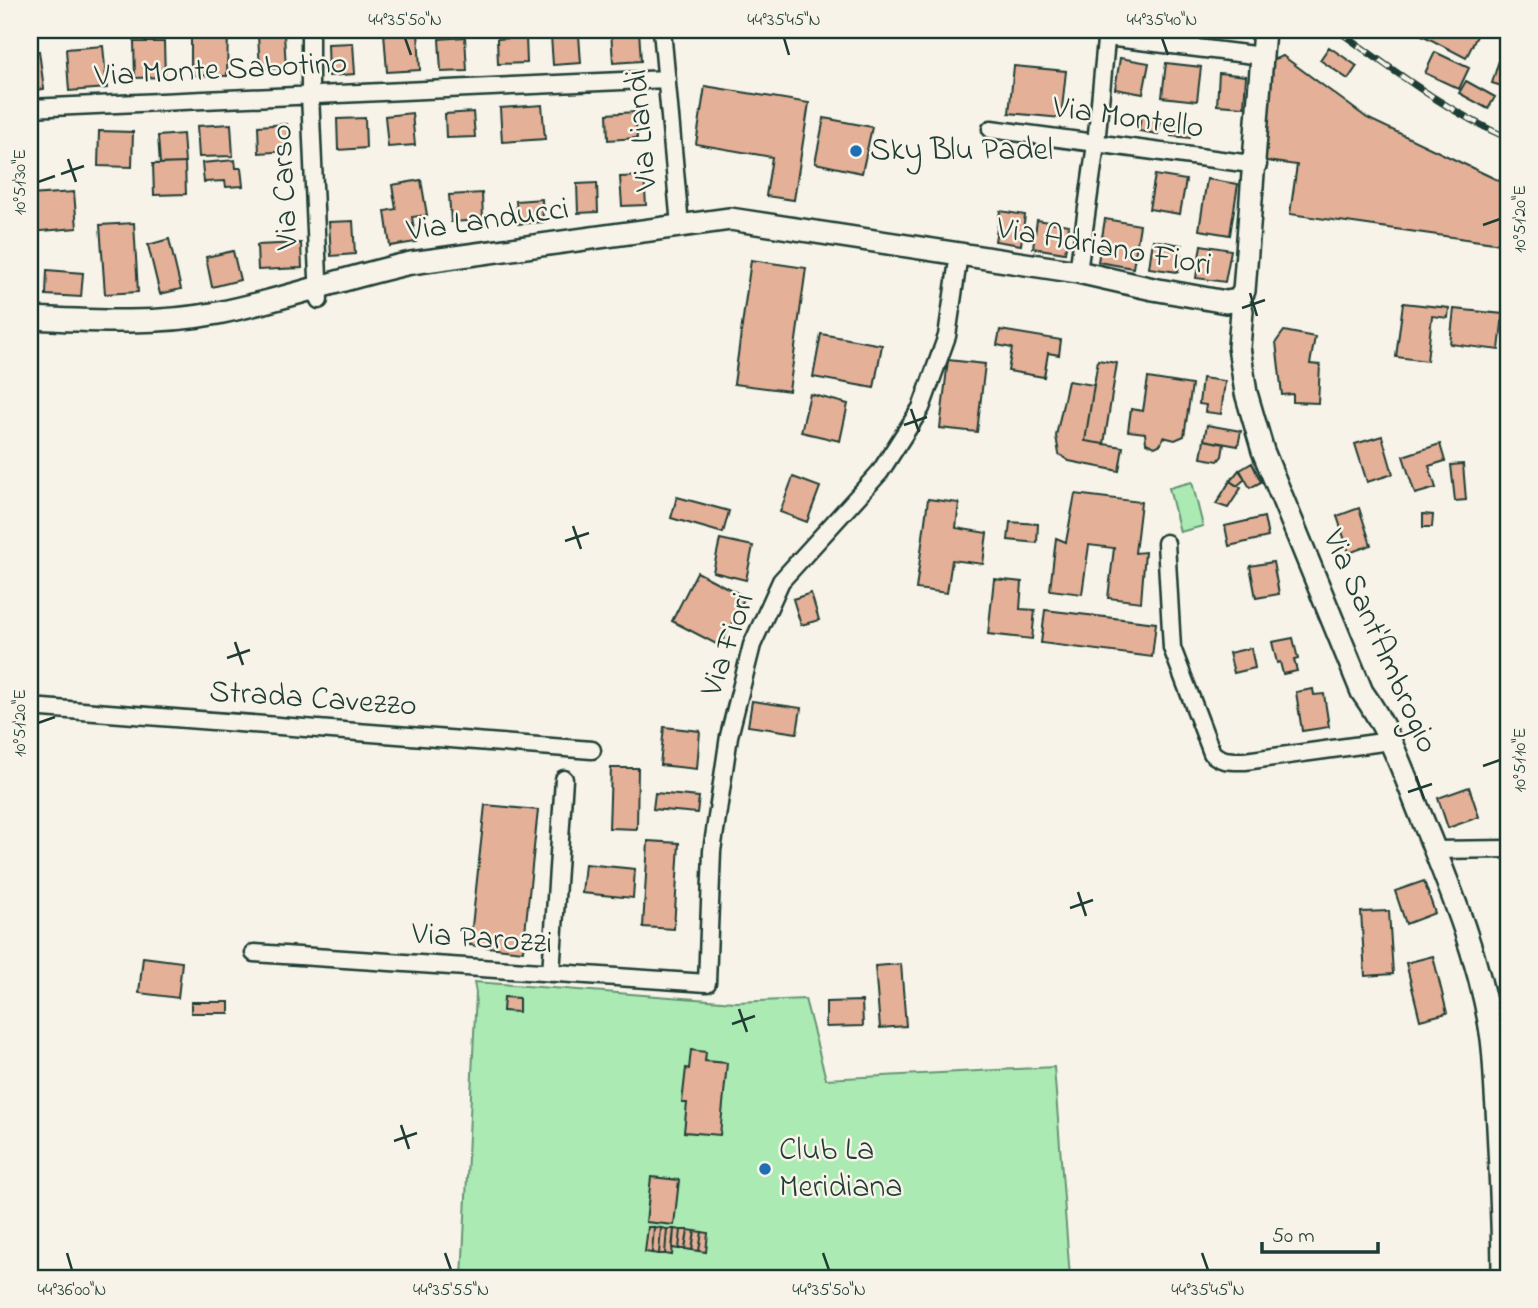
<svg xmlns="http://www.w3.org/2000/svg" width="1538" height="1308" font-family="'Indie Flower',sans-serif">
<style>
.green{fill:#abeab3;stroke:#659474;stroke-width:2}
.building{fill:#e4b097;stroke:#1f3d34;stroke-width:2}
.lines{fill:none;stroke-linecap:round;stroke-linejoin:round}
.street-casing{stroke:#1f3d34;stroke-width:21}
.secondary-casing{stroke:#1f3d34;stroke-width:26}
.street{stroke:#f7f3e8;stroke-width:16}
.secondary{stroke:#f7f3e8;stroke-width:21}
.rail-casing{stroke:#1f3d34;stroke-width:7}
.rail{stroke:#f7f3e8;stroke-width:4.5;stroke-dasharray:13;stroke-linecap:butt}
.ticks{fill:none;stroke:#1f3d34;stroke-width:2.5}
.poi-dot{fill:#1f6fb2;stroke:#f7f3e8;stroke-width:2.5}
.labels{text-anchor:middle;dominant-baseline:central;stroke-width:5;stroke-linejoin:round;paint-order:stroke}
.street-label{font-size:32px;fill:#1f3d34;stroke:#f7f3e8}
.poi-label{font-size:32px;fill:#1f3d34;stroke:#f7f3e8;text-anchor:start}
.neatline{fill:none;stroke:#1f3d34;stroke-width:2.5}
.ticks-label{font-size:18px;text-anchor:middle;fill:#1f3d34}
</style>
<rect width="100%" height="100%" fill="#f7f3e8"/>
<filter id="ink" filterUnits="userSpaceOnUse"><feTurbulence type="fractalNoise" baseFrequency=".0143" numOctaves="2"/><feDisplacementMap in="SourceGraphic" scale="14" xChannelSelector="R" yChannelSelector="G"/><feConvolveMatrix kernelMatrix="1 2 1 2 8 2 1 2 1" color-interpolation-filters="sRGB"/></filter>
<g filter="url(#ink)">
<path class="green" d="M1192,482L1203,526L1180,532L1169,488Z
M474,982L735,1002L805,999L826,1079L1054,1067L1070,1278H462L476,993Z"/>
<path class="building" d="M191,30H228L227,76L191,75Z
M611,30H639L641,61L613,63Z
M1192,30H1250L1249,35Z
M1421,30H1466L1477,36L1466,58L1420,34Z
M418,31L420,70L387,72L384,33Z
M284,34L286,68L260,69L258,35Z
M579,35L581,63L553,65L551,36Z
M465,37L467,71L441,72L439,39Z
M526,37L527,63L498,64L497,39Z
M134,42H164L165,77L135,78Z
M353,43L355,74L329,76L328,44Z
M103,46L107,88L69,91L66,49Z
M1329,47L1357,66L1348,79L1320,60Z
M39,51L44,89L30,91V53Z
M1435,52L1469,68L1459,89L1425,73Z
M1283,56L1367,118L1508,185V245L1290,214L1297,165L1259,160L1267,62Z
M1500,57L1508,60V88L1492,83Z
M1120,58L1149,63L1143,94L1115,89Z
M1166,63L1201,67L1197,101L1162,97Z
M1014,66L1066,71L1061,118L1009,113Z
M1219,73L1246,76L1244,107L1217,105Z
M1466,81L1495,97L1488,109L1459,93Z
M705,86L809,103L794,200L766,196L772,157L696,144Z
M542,105L545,139L502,142L500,108Z
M473,112L475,137L446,138L445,114Z
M635,112L637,138L608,140L607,114Z
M412,113L415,145L388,147L385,116Z
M1141,115L1161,116L1158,134L1139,131Z
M365,118L366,148L338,150L337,119Z
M824,118L872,127L862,173L815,163Z
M1172,119L1192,121L1190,138L1171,136Z
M231,124L233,156L199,157L197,126Z
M287,124L289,151L259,153L258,126Z
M99,131L133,132L132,167L98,166Z
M183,134L185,163L160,164L158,136Z
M30,135H38V172H30Z
M235,160L236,168H241L243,186L226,187L225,181L204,182L202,163Z
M185,163L186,194L154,195L153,164Z
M1155,175L1186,180L1180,214L1149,209Z
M644,176L646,205L622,206L620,177Z
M1207,179L1238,184L1230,235L1199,230Z
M421,180L427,215L412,217L416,242L390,246L385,211L396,209L392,185Z
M597,183L598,212L578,213L577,184Z
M74,192L77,228L30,232V195Z
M482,193L483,220L451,222L449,195Z
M542,199L543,222L518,224L516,201Z
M1000,211L1025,215L1021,245L995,241Z
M1105,219L1140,225L1133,268L1098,262Z
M1037,220L1069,225L1065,253L1033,248Z
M353,221L355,254L331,256L329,222Z
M134,223L138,292L105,294L100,225Z
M169,239L181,289L160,294L148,245Z
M1153,240L1182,245L1178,272L1149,268Z
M301,243L302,268L258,270L257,245Z
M1201,245L1231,250L1225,282L1196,278Z
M233,251L240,280L212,287L206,257Z
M751,260L806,268L789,391L734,384Z
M47,270L83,273L81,297L46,295Z
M1403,303L1449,308L1448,318L1432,316L1427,361L1396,357Z
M1454,309L1503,314L1499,350L1450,344Z
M1000,330L1061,340L1059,355L1048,353L1044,377L1008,371L1012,348L997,345Z
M1284,331L1315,337L1310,364L1320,365L1318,403L1293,402V394L1282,395L1276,342Z
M821,334L882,345L874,388L813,377Z
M948,360L985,364L977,432L940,428Z
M1098,360L1117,363L1104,444L1085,441Z
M1148,378L1192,385L1184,436L1175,440L1163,437L1161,444L1155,447L1146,443L1145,433L1128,431L1131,409L1143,411Z
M1202,378L1225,381L1221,414L1205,412L1206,405L1199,404Z
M1068,381L1094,385L1085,441L1123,447L1119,471L1069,461L1059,454L1056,436Z
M810,394L848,404L840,441L801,432Z
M1207,425L1241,431L1238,446L1204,440Z
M1382,436L1393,474L1367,482L1355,444Z
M1204,440L1224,444L1222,456L1218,461L1201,458Z
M1440,444L1445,461L1429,466L1436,488L1415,494L1403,456Z
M1252,463L1261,482L1250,488L1240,470Z
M1463,464L1466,500L1455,501L1451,465Z
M1239,470L1245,479L1237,486L1230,481Z
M793,477L820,487L807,522L780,512Z
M1230,481L1241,488L1228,508L1216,504Z
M1075,494L1141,502L1135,553L1145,552L1141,602L1108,598L1114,548L1089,545L1082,594L1050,590L1056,538L1066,542Z
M677,497L729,511L723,533L671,518Z
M928,499L959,503L956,528L987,533L983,564L952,560L947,593L916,589Z
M1359,508L1371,545L1349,553L1337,516Z
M1423,514L1433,515L1432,527H1423Z
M1264,517L1268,537L1229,546L1225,526Z
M1010,522L1038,524L1037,543L1008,540Z
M720,539L753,546L746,580L713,572Z
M1273,562L1279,594L1256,598L1250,566Z
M697,572L745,597L720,646L672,621Z
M994,579L1022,582L1020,609L1035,610L1032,639L988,634Z
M811,593L819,620L801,625L793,599Z
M1045,610L1156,623L1152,657L1041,643Z
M1293,638L1298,659L1294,660L1297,671L1283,674L1280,662L1277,663L1272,642Z
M1251,648L1255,668L1234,673L1229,653Z
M1313,689L1314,695L1324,694L1329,727L1302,731L1296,692Z
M752,701L801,708L797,733L748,726Z
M664,727L700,731L697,769L660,765Z
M611,768H638L637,829L609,828Z
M1469,787L1479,817L1448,828L1438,798Z
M655,793L699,797L697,813L653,809Z
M485,805L538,810L523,951L470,945Z
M648,841L679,843L674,929L643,927Z
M585,864L635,869L633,898L582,893Z
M1424,881L1435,913L1406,924L1395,891Z
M1389,911L1393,974L1365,976L1361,912Z
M1433,956L1447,1013L1420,1020L1406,963Z
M143,957L182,962L178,998L139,993Z
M901,964L906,1026L880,1028L875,966Z
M504,997L519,998V1012L503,1011Z
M862,1001L863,1026L826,1027V1002Z
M191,1002H229V1013H191Z
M691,1050L706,1052L705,1061L727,1063L720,1135L684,1132L687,1103H682L686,1068L689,1069Z
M651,1177L679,1180L674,1225L646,1222Z
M648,1227H654L652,1253L645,1252Z
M654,1227L661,1228L659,1254L652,1253Z
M661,1228L667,1229L665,1254H659Z
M667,1229H674L672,1255L665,1254Z
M674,1229L681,1230L679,1249L672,1248Z
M681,1230H688L685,1249H679Z
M688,1230L695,1231L692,1250L685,1249Z
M695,1231L702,1232L699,1251L692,1250Z
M702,1232L708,1233L706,1252L699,1251Z"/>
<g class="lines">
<g class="street-casing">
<path id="street" d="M310,30V94L319,300
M662,30L680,225
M1107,37L1262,56
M30,108L667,79
M991,129L1258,165
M1078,272L1096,144L1107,30
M1166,543L1172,648L1212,753C1221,762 1232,761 1245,761L1390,741
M30,707L592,750
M1434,850L1508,849
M254,953L707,983L712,851L729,736L752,645L781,581L880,472L921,408L947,336L959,254
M551,973L564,779"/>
</g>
<g class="secondary-casing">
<path id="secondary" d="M1507,30H1508
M1238,300L1242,311L1239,347L1246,393L1263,451L1362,692C1389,729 1404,774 1421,816C1450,887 1481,962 1492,1039C1495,1062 1495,1085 1497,1108C1500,1165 1503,1221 1503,1278
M1238,300L1244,291L1264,30
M30,318C92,321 156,325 218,313C283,300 346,277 411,263L730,219L1078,272L1153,289L1226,302L1238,300"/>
</g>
<use href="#street" class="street"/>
<use href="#secondary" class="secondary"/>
<g class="rail-casing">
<path id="rail" d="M1337,30C1392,69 1446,111 1508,138"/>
</g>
<use href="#rail" class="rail"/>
</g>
</g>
<path class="ticks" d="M405,38L411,55M784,38L789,55M1162,38L1168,55M68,159L76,182M61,174L84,166M38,182L55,176M1483,225L1500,219M1250,293L1257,316M1242,308L1265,300M911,409L919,432M904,425L927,417M573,526L581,549M565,541L589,533M235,642L243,665M227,658L250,650M38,723L55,717M1483,766L1500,760M1416,776L1424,799M1408,792L1432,784M1078,892L1086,916M1070,908L1093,900M739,1009L747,1032M732,1024L755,1016M401,1125L409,1149M394,1141L417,1133M67,1253L72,1270M445,1253L451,1270M823,1253L829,1270M1202,1253L1208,1270"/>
<g class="poi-dot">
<circle cx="856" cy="151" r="7"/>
<circle cx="765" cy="1169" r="7"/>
</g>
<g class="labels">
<g class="street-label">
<text transform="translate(221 71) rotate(-3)">Via Monte Sabotino</text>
<text transform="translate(1128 119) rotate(8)">Via Montello</text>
<text transform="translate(643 130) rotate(-95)">Via Liandi</text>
<text transform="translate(286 187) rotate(-93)">Via Carso</text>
<text transform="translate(488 221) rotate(-8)">Via Landucci</text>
<text transform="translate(1104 248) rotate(10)">Via Adriano Fiori</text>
<text transform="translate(1379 642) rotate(66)">Via Sant'Ambrogio</text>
<text transform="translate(729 645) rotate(-71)">Via Fiori</text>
<text transform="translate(313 700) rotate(4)">Strada Cavezzo</text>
<text transform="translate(482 940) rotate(4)">Via Parozzi</text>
</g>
<g class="poi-label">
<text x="870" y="151">Sky Blu Padel</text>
<text x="779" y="1151">Club La<tspan x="779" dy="37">Meridiana</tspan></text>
</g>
</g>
<rect width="1538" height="1308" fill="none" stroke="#f7f3e8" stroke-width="77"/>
<path d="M1262 1242v10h116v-10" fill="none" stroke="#1f3d34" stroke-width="3.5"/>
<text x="1272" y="1242" font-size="21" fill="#1f3d34" stroke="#f7f3e8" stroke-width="5" paint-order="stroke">50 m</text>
<rect x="38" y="38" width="1462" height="1232" class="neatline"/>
<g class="ticks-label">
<text x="405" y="25">44°35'50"N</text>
<text x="784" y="25">44°35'45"N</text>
<text x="1162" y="25">44°35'40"N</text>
<text transform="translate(19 182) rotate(-90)" y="6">10°51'30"E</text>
<text transform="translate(1519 219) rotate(-90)" y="6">10°51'20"E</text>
<text transform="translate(19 723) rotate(-90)" y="6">10°51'20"E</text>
<text transform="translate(1519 760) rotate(-90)" y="6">10°51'10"E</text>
<text x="72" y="1295">44°36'00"N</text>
<text x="451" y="1295">44°35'55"N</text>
<text x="829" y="1295">44°35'50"N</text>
<text x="1208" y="1295">44°35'45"N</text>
</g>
</svg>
